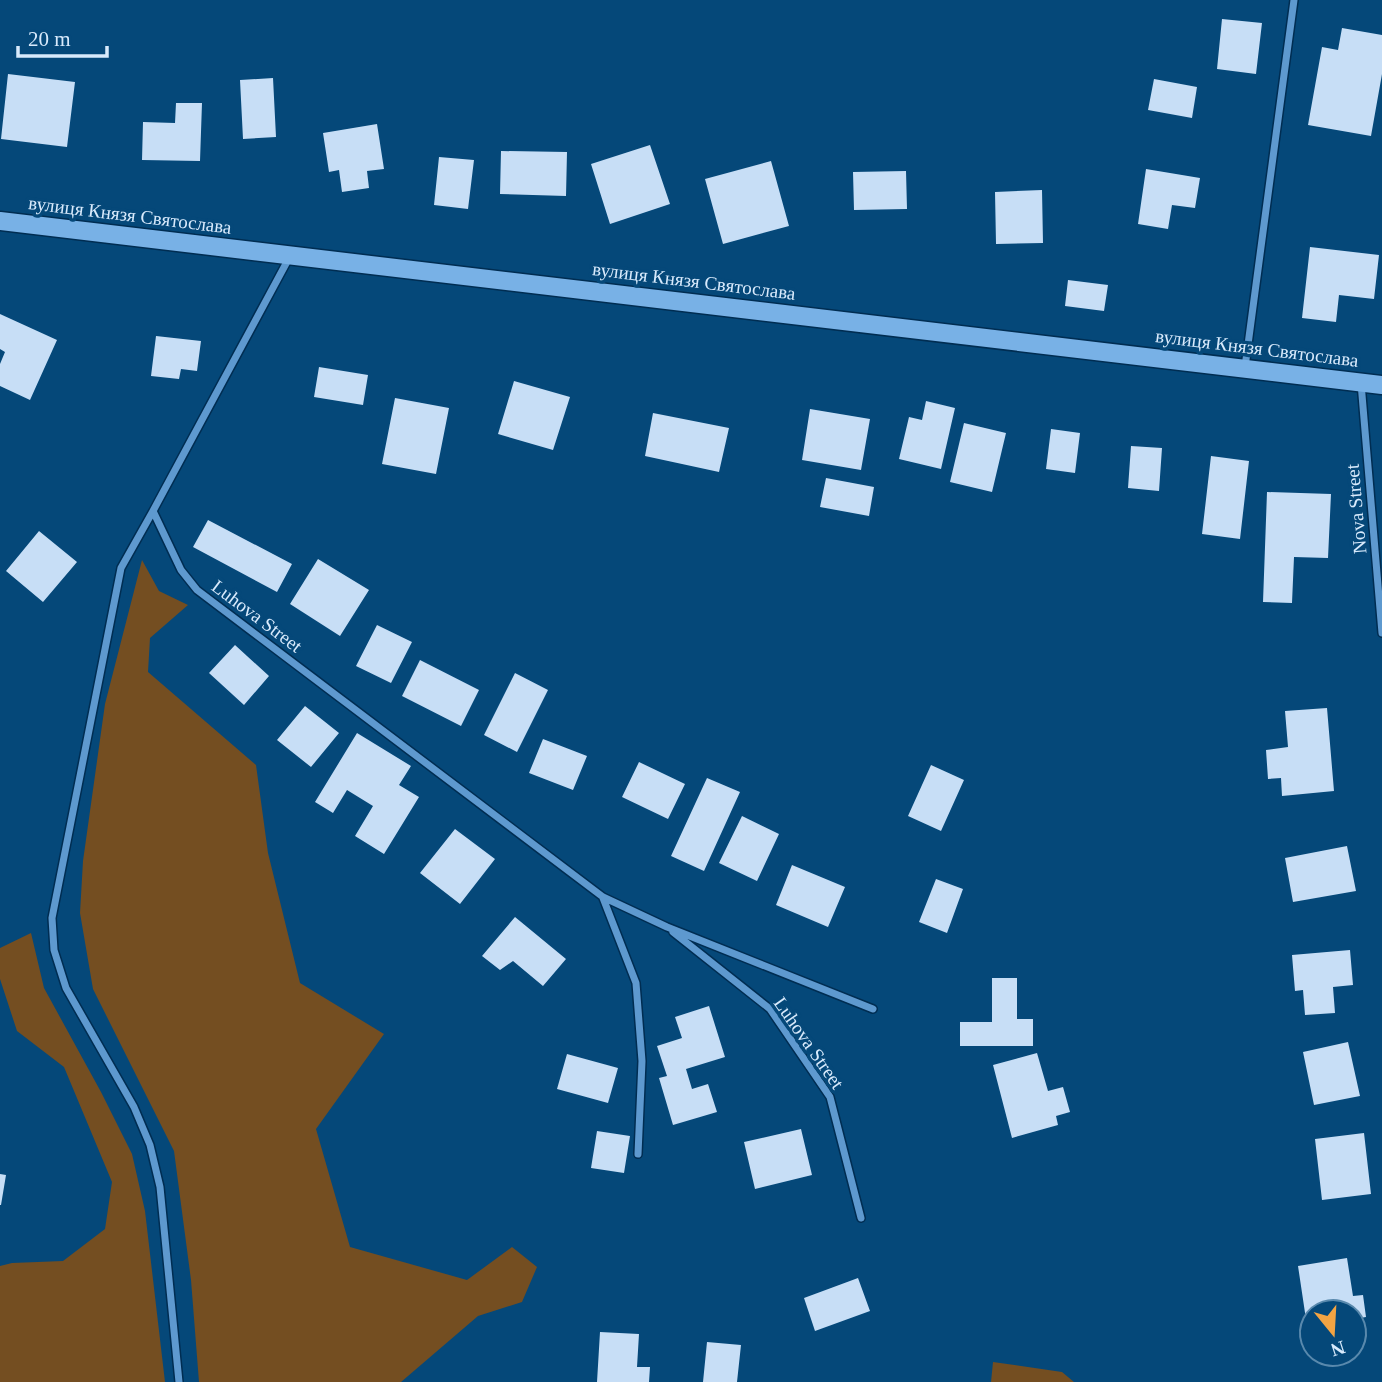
<svg xmlns="http://www.w3.org/2000/svg" width="1382" height="1382" font-family="'Times New Roman',serif">
<style>
.green{fill:#744e21}
.building{fill:#c7def6}
.lines{fill:none;stroke-linecap:round;stroke-linejoin:round}
.street-casing{stroke:#002d52;stroke-width:10}
.primary-casing{stroke:#002d52;stroke-width:21}
.street{stroke:#5e99cf;stroke-width:7}
.primary{stroke:#78b1e6;stroke-width:18}
.labels{text-anchor:middle;dominant-baseline:central;stroke-width:7;stroke-linejoin:round;paint-order:stroke}
.street-label{font-size:19px;fill:#d8eafc;stroke:#054879}
</style>
<rect width="100%" height="100%" fill="#054879"/>
<path class="green" d="M142,560L159,591L188,605L150,638L148,672L256,765L268,853L300,983L384,1034L316,1129L350,1247L467,1280L512,1247L537,1267L522,1302L478,1316L401,1382H199L191,1280L174,1151L93,989L80,913L83,861L105,704Z
M31,933L44,988L101,1092L132,1154L145,1211L165,1382H0V1266L12,1263L63,1261L105,1229L112,1182L64,1067L17,1031L0,979V948Z
M993,1362L1062,1372L1074,1382H991Z"/>
<path class="building" d="M1222,19L1262,23L1256,74L1217,69Z
M1342,28L1382,35V74L1371,136L1308,125L1322,47L1338,50Z
M8,74L75,82L67,147L1,139Z
M273,78L276,137L243,139L240,80Z
M1154,79L1197,87L1192,118L1148,110Z
M176,103H202L200,161L142,160L143,122L175,123Z
M377,124L384,169L367,171L369,188L342,192L339,170L329,172L323,133Z
M650,145L670,204L610,224L591,164Z
M501,151L567,152L566,196L500,194Z
M439,157L474,160L468,209L434,205Z
M771,161L789,226L723,244L705,179Z
M1146,169L1200,178L1195,208L1172,205L1168,229L1138,224Z
M906,171L907,209L854,210L853,172Z
M1042,190L1043,243L996,244L995,192Z
M1310,247L1379,255L1374,299L1339,295L1336,322L1302,318Z
M1068,280L1108,285L1104,311L1065,306Z
M0,314L57,340L30,400L0,386V364L5,352L0,349Z
M156,336L201,341L197,371L181,369L179,379L151,376Z
M319,367L368,375L363,405L314,397Z
M514,381L570,397L553,450L498,434Z
M395,398L449,408L436,474L382,464Z
M926,401L955,408L941,469L899,459L909,417L922,420Z
M810,409L870,419L861,470L802,460Z
M653,413L729,428L719,472L645,456Z
M964,423L1006,433L992,492L950,482Z
M1051,429L1080,433L1075,473L1046,469Z
M1131,446L1162,448L1159,491L1128,488Z
M1211,456L1249,461L1240,539L1202,534Z
M826,478L874,487L869,516L820,507Z
M1267,492L1331,494L1328,558L1294,557L1292,603L1263,602Z
M208,520L292,564L277,592L193,547Z
M39,531L77,562L43,602L6,571Z
M318,559L369,590L340,636L290,604Z
M377,625L412,642L391,683L356,666Z
M235,645L269,676L244,705L209,673Z
M420,660L479,690L461,726L402,696Z
M515,673L548,690L517,752L484,735Z
M305,706L339,733L311,767L277,740Z
M1327,708L1334,791L1282,796L1281,778L1268,779L1266,750L1288,747L1285,711Z
M357,733L411,766L399,785L419,797L384,854L355,836L373,806L347,790L333,813L315,802Z
M543,739L587,756L573,790L529,773Z
M639,762L685,784L668,819L622,797Z
M931,765L964,780L941,831L908,816Z
M707,778L740,792L704,871L671,856Z
M742,816L779,834L757,881L719,863Z
M455,829L495,859L460,904L420,873Z
M1347,846L1356,891L1293,902L1285,858Z
M792,865L845,887L828,927L776,905Z
M936,879L963,889L947,933L919,922Z
M515,917L566,959L543,986L513,961L500,970L482,956Z
M1350,950L1353,985L1333,987L1335,1013L1305,1015L1303,990L1295,991L1292,955Z
M992,978H1017V1019H1033V1046H960V1022H992Z
M709,1006L725,1057L686,1069L692,1089L708,1084L717,1112L673,1125L659,1078L667,1076L657,1046L682,1038L675,1017Z
M1348,1042L1360,1096L1314,1105L1303,1052Z
M1037,1053L1048,1091L1063,1087L1070,1112L1056,1116L1058,1125L1012,1138L993,1065Z
M567,1054L618,1068L608,1103L557,1089Z
M801,1129L812,1175L755,1189L744,1142Z
M597,1131L630,1136L624,1173L591,1168Z
M1364,1133L1371,1194L1322,1200L1315,1139Z
M0,1174L6,1175L1,1205H0Z
M1347,1258L1353,1296L1363,1295L1366,1317L1354,1319V1312H1312V1325L1307,1326L1298,1266Z
M858,1278L870,1311L815,1331L804,1298Z
M600,1332L639,1334L637,1367H650L649,1382H597Z
M707,1342L741,1345L737,1382H703Z"/>
<g class="lines">
<g class="street-casing">
<path id="street" d="M289,258L153,511L181,570L197,590L603,897L667,927L873,1009
M1245,367L1294,0
M1361,383L1382,633
M153,511L121,568L52,918L54,950L66,988L134,1107L150,1145L160,1187L179,1382
M603,898L636,983L642,1061L638,1154
M673,932L770,1009L830,1097L861,1218"/>
</g>
<g class="primary-casing">
<path id="primary" d="M0,221L1382,385"/>
</g>
<use href="#street" class="street"/>
<use href="#primary" class="primary"/>
</g>
<g class="labels">
<g class="street-label">
<text transform="translate(130 215) rotate(7)">вулиця Князя Святослава</text>
<text transform="translate(694 281) rotate(7)">вулиця Князя Святослава</text>
<text transform="translate(1257 348) rotate(7)">вулиця Князя Святослава</text>
<text transform="translate(1356 509) rotate(-95)">Nova Street</text>
<text transform="translate(257 616) rotate(37)">Luhova Street</text>
<text transform="translate(809 1043) rotate(55)">Luhova Street</text>
</g>
</g>
<g transform="translate(1333 1333) rotate(162)"><circle r="33" fill="#054879" stroke="#5989ad" stroke-width="2"/>
<path d="M0-5L12 26L0 18L-12 26Z" fill="#f3a443"/>
<text y="-10" font-size="19" font-weight="bold" text-anchor="middle" fill="#d8eafc">N</text>
</g>
<path d="M18 46v10h89v-10" fill="none" stroke="#d8eafc" stroke-width="3.5"/>
<text x="28" y="46" font-size="21" fill="#d8eafc" stroke="#054879" stroke-width="5" paint-order="stroke">20 m</text>
</svg>
